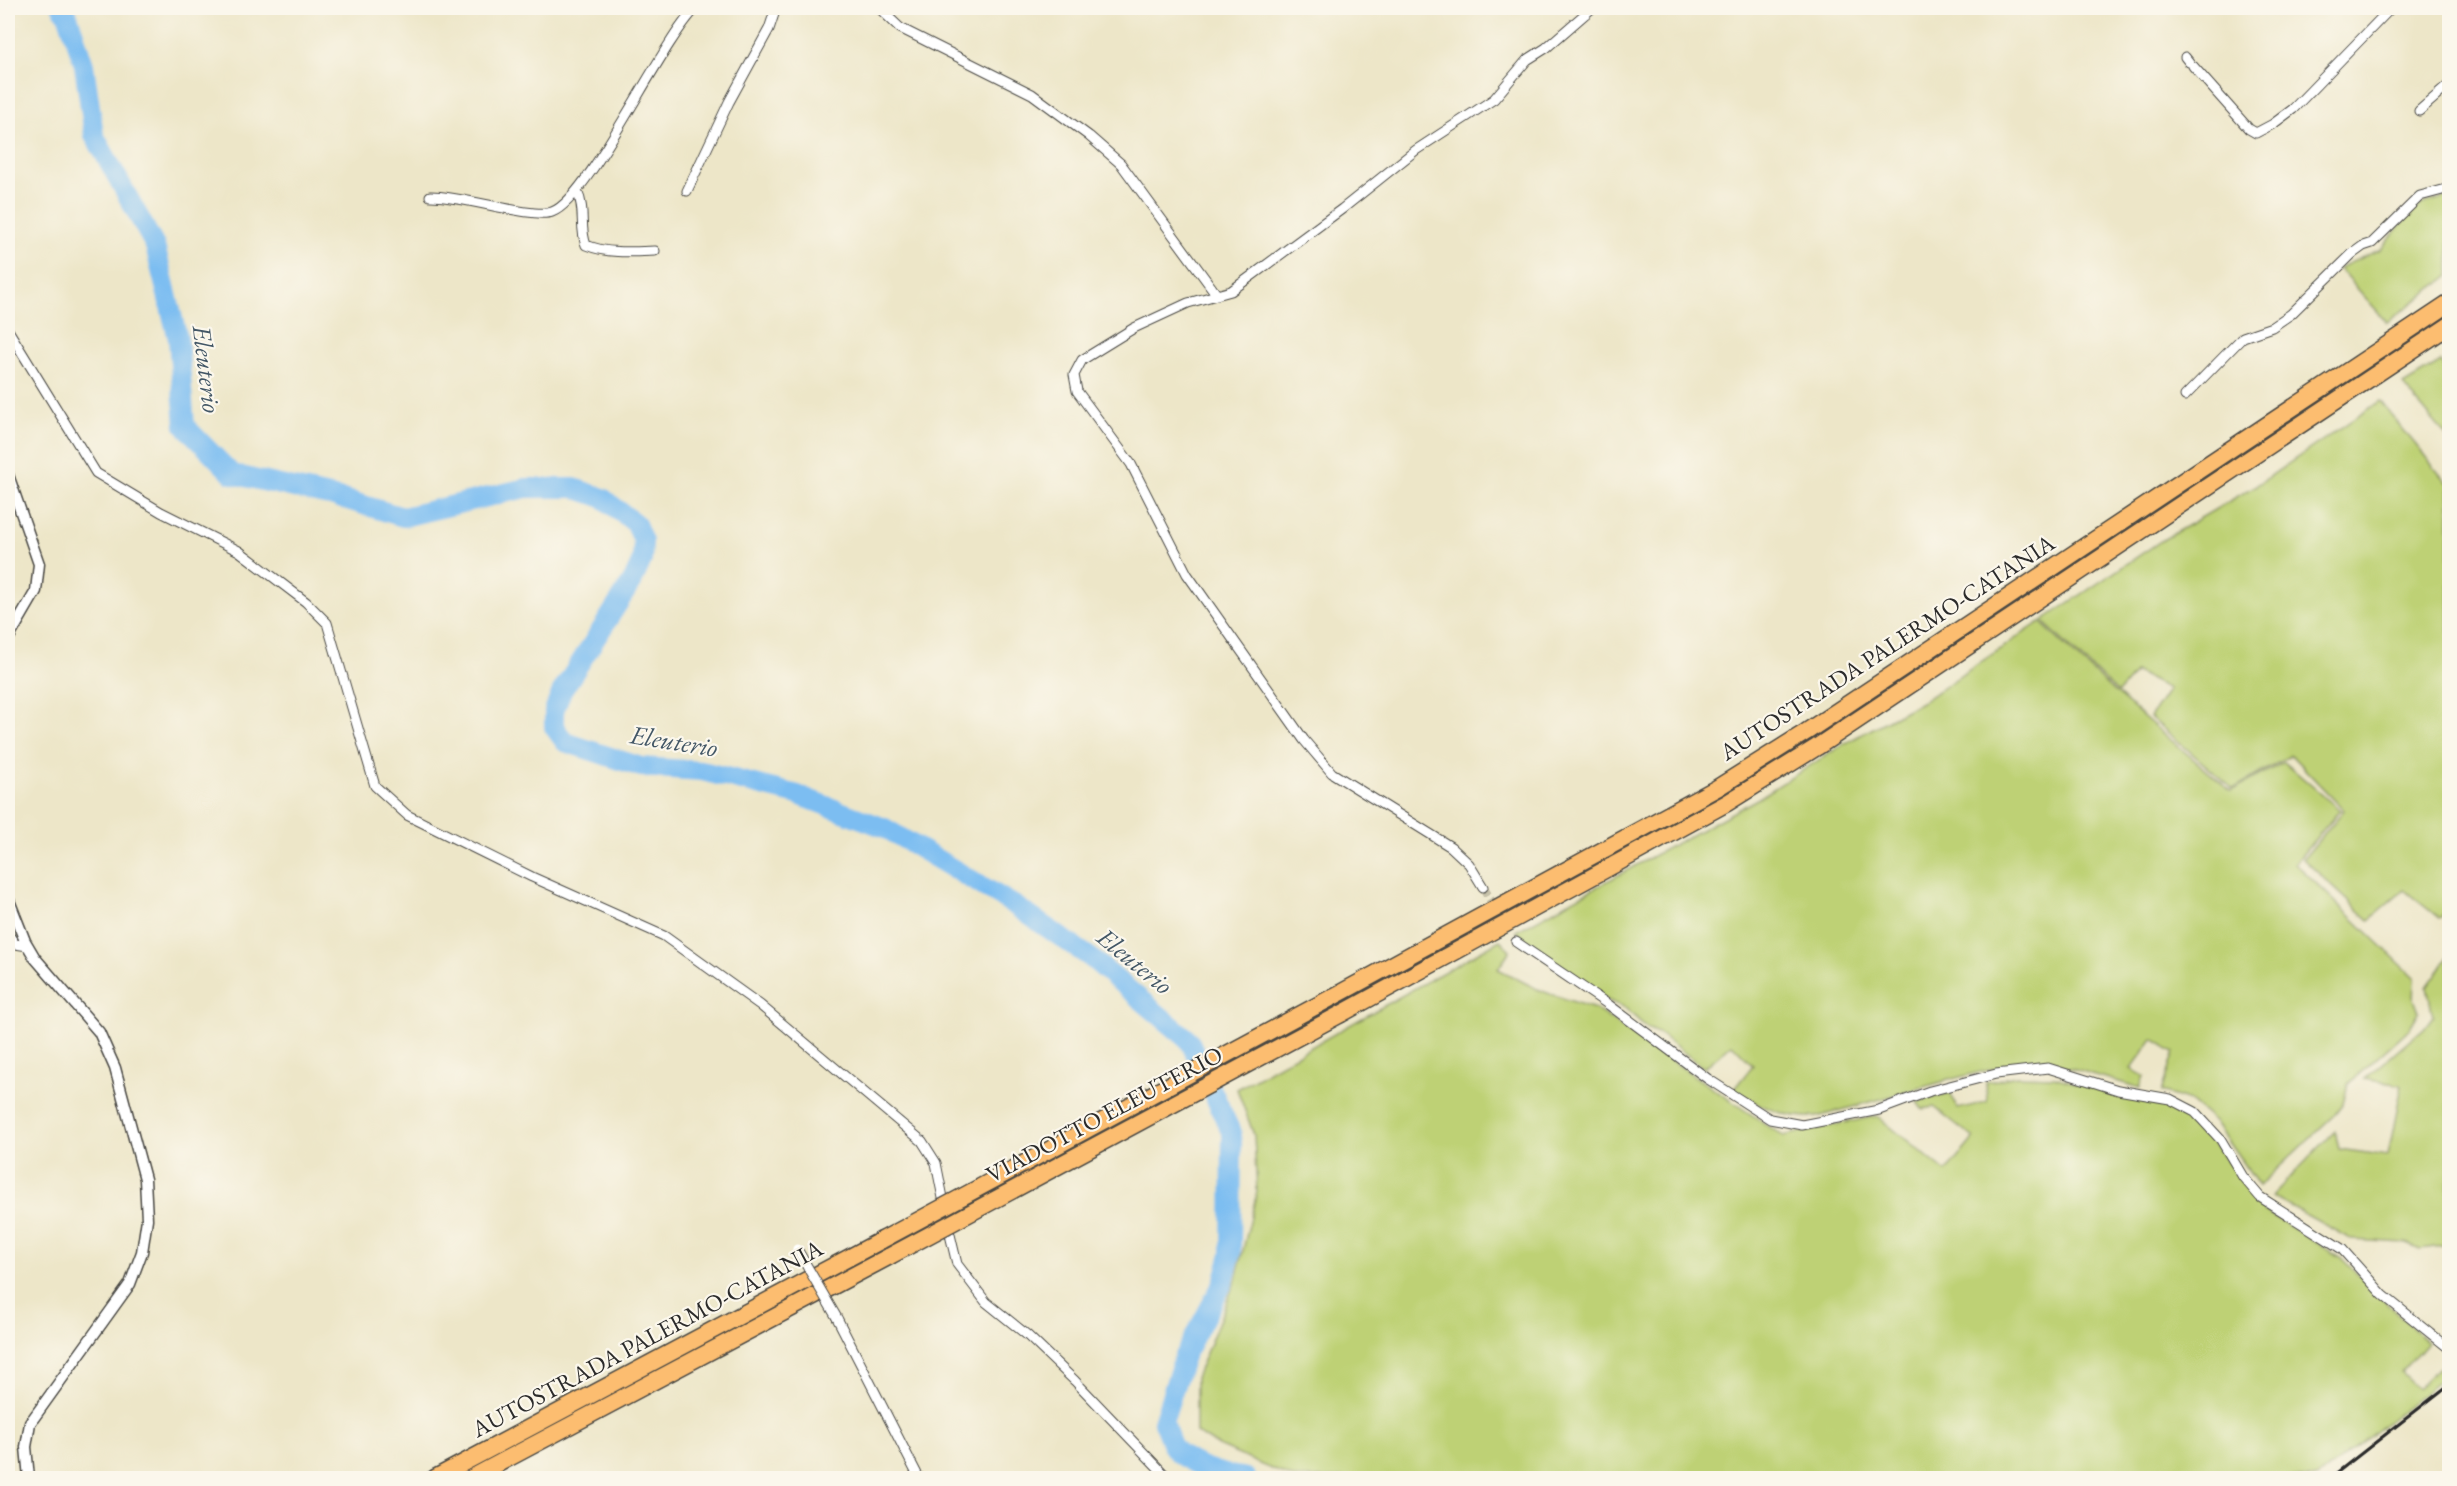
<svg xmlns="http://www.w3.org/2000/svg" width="2457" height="1486" font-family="'EB Garamond',serif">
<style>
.green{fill:#bed174;stroke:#747e50;stroke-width:1.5}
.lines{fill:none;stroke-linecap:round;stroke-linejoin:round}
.river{stroke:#7cbdf1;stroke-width:20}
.minor-tunnel{stroke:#c6c1a9;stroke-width:9;stroke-dasharray:9 4.5;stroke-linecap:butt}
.minor-casing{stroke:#484743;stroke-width:11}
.tertiary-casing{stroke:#484743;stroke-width:13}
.motorway-casing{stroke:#484743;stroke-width:19}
.minor{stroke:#fff;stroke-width:9}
.tertiary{stroke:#fff;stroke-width:10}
.motorway{stroke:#fcbd6f;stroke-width:16}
.rail{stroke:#2b2b2b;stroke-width:3}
.minor-bridge-casing{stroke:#484743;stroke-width:11;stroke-linecap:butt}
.motorway-bridge-casing{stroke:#484743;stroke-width:19;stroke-linecap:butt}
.minor-bridge{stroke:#fff;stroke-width:9}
.motorway-bridge{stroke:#fcbd6f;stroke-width:16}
.labels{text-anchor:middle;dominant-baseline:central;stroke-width:4.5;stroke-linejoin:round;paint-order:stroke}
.street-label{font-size:24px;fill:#2b2b2b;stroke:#fbf7ec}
.water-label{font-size:26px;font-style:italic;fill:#435766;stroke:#fbf7ec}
</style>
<rect width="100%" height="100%" fill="#fbf7ec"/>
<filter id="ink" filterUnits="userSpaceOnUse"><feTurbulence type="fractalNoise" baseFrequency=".0167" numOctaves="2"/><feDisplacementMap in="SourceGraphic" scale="12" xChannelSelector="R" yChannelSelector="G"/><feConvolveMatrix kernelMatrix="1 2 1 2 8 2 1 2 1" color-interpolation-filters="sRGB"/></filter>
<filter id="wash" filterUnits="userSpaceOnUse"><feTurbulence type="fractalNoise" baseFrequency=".008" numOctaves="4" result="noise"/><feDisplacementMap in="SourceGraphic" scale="24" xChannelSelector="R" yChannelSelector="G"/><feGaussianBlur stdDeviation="1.35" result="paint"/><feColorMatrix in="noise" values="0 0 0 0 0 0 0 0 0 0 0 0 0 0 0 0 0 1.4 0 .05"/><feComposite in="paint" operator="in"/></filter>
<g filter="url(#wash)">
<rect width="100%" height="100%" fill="#ede6c8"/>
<path class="green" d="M2449,196V276L2387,322L2339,268L2381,249L2401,224L2422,204Z
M2441,362L2449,371V439L2403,385Z
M2380,401L2446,482L2449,480L2450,909L2439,918L2404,890L2369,920L2303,859L2344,810L2291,755L2233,789L2150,717L2169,689L2136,672L2118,693L2042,621L2161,541L2257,485Z
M2040,622L2113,691L2231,791L2284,762L2340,810L2295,863L2415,978L2414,999L2419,1012L2409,1029L2348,1084L2343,1103L2333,1116L2259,1186L2214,1122L2190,1101L2161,1092L2174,1052L2153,1039L2131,1069L2144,1076L2140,1088L2072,1068L2029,1060L1952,1079L1817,1117C1781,1118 1764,1107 1733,1090L1753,1065L1732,1044L1704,1068L1660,1034L1647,1028L1624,1007L1609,1001L1569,974L1516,931L1759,798L1844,744L1923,701Z
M1500,940L1510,950L1498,969L1539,990L1595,1009L1783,1136L1877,1116L1946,1172L1974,1138L1934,1107L1922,1109L1917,1102L1950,1093L1958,1109L1987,1102L1986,1082L2017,1076L2054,1077L2185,1113L2208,1136L2266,1212L2340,1257L2427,1342L2401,1372L2417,1388L2448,1359L2449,1373L2317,1478H1293L1218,1446L1196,1432V1378L1236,1279L1257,1192L1254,1135L1237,1089Z
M2449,956V1245L2420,1249L2406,1243L2352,1240L2272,1196L2335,1131L2339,1149L2388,1156L2402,1085L2365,1079L2424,1028L2433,1016L2427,987Z"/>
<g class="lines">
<path class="river" d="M62,8L68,16L84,65L94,135L155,246L178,339L185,426L232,474L347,500L403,517L526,488H574L603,498L636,524L643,541L642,560L633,580L562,691L554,711V727L565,742L641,767L702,771L798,795L885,828L1014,905L1091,958L1189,1040L1232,1134L1231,1254L1223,1283L1184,1356L1163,1422C1166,1429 1169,1438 1172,1445C1184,1465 1225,1475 1246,1478"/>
</g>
</g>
<g filter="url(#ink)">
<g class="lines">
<path class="minor-tunnel" d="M1483,887L1497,911"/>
<g class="minor-casing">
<path id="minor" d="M879,8L900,28L1032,94L1089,136L1121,164L1217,295
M2185,57L2189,62
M2193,66L2249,129L2256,133L2273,124L2293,109L2391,8
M2419,111L2450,84
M577,191C586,210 579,227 586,245C608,254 632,252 655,251
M687,191L729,102L769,29L776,8
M430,196C460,195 532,219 552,212C589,199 659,45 696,8
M8,330L96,473L161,512L239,551L306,602L327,623L375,786L407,815L532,877L664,936L760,1005L922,1141L936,1163L945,1208
M2185,396L2243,337L2272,327L2291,314L2352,254L2363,246L2372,243L2420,196L2450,188
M1483,887L1469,864L1451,847L1332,773L1304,740L1187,574L1131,464L1077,391L1074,375L1082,360L1134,328L1188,303L1231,291L1342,209L1416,150L1494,99L1527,60L1546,48L1592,8
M8,934L15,944L28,946
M1516,942L1609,1005L1708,1079L1770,1119L1802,1125L1879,1110L1930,1091L1996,1074L2048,1068L2118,1090L2170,1099L2195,1112L2221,1140L2243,1177L2260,1197L2342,1249L2383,1295L2450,1349
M947,1222L957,1264L986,1302L1027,1335L1075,1381L1168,1478
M837,1318L919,1478"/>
</g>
<g class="tertiary-casing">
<path id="tertiary" d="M8,475L39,564L36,591L8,639
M8,898L25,941L35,958L99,1032L115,1068L145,1179L147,1219L142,1252L130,1284L30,1423L26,1447L29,1478"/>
</g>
<g class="motorway-casing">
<path id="motorway" d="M1331,998L1717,788L1806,732L2450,303
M1341,1014L1727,803L1817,747L2450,325
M435,1478L882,1240
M471,1478L890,1256"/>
</g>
<use href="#minor" class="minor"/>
<use href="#tertiary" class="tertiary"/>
<use href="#motorway" class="motorway"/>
<path class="rail" d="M2330,1478L2450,1384"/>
<g class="minor-bridge-casing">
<path id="minor-bridge" d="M797,1249L837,1318"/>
</g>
<g class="motorway-bridge-casing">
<path id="motorway-bridge" d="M882,1240L1331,998
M890,1256L1341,1014"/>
</g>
<use href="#minor-bridge" class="minor-bridge"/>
<use href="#motorway-bridge" class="motorway-bridge"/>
</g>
</g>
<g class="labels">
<g class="street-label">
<text transform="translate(1887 647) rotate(-33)">AUTOSTRADA PALERMO-CATANIA</text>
<text transform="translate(1104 1114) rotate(-28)">VIADOTTO ELEUTERIO</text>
<text transform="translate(647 1338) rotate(-28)">AUTOSTRADA PALERMO-CATANIA</text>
</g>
<g class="water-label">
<text transform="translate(207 369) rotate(83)">Eleuterio</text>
<text transform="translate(674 741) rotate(9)">Eleuterio</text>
<text transform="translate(1135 961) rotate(39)">Eleuterio</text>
</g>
</g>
<rect width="2457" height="1486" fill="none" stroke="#fbf7ec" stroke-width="30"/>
</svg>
